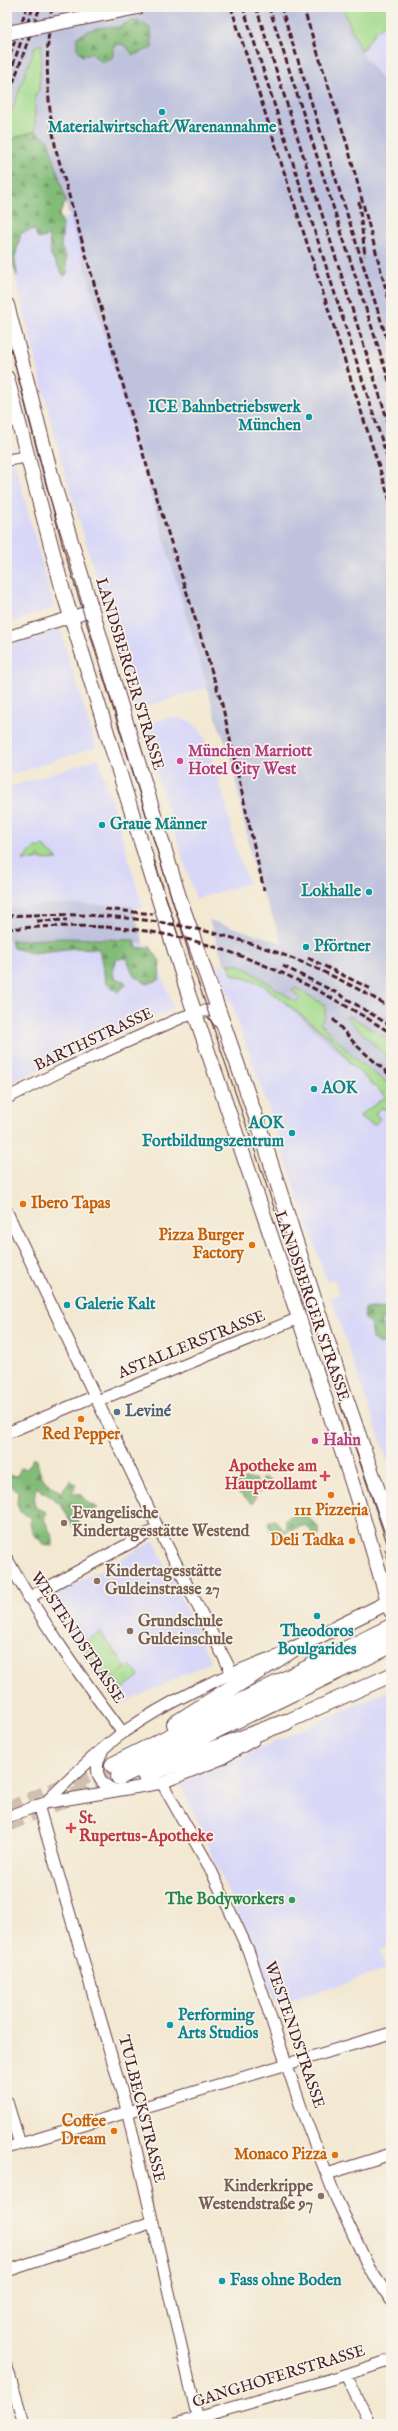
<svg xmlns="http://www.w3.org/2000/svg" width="398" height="2431" font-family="'IM FELL English',serif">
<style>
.built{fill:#d8d7f8}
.railway{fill:#bfc2dd}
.grass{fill:#a4dc8e;stroke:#777e5c}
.forest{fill:url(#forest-firs);stroke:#666e52}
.park{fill:url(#park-crowns);stroke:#777e5c}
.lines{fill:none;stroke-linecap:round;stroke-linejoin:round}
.highway-tunnel{stroke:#d1c0b0;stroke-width:16;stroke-dasharray:16 8;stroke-linecap:butt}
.minor-casing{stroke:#633d44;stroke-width:13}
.major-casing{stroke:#633d44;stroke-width:16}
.highway-casing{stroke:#633d44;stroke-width:18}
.minor{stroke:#fff;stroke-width:11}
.major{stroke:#fff;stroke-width:14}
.highway{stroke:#fff;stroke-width:16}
.tram{stroke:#4a1f2b;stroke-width:1}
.rail{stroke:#4a1f2b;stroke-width:3;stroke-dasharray:6 3;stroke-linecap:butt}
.major-bridge-casing{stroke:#633d44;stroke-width:16;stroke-linecap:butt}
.major-bridge{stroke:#fff;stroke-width:14}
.culture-dot{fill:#0f9aa8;stroke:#f7f3e8;stroke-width:1.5}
.hotel-dot{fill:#d1479c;stroke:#f7f3e8;stroke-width:1.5}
.food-dot{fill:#e8710a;stroke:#f7f3e8;stroke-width:1.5}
.service-dot{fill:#5c6f8a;stroke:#f7f3e8;stroke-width:1.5}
.health-dot{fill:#e0444e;stroke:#f7f3e8;stroke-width:1.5}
.education-dot{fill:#8d6e63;stroke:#f7f3e8;stroke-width:1.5}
.leisure-dot{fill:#2e9e5b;stroke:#f7f3e8;stroke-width:1.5}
.labels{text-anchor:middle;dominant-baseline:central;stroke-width:3.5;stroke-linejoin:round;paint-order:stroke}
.culture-label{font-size:16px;font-weight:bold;fill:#0d838f;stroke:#f7f3e8;text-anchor:start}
.street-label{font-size:16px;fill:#4a1f2b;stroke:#f7f3e8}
.hotel-label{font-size:16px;font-weight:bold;fill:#b23c85;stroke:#f7f3e8;text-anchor:start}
.food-label{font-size:16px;font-weight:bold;fill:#c56008;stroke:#f7f3e8;text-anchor:end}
.service-label{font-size:16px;font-weight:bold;fill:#4e5e75;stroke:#f7f3e8;text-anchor:start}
.health-label{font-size:16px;font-weight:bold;fill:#be3a42;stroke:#f7f3e8;text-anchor:end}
.education-label{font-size:16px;font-weight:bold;fill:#785e54;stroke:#f7f3e8;text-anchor:start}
.leisure-label{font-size:16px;font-weight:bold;fill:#27864d;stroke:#f7f3e8;text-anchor:end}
</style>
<defs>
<pattern id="forest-firs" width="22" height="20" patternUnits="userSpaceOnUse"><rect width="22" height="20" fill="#83bc79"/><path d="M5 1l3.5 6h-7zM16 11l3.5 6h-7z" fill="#6d9863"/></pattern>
<pattern id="park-crowns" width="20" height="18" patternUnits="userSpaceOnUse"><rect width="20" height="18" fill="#a4dc8e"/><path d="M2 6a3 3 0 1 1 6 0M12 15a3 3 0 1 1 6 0" fill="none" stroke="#8fbc7b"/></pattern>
</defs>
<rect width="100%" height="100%" fill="#f7f3e8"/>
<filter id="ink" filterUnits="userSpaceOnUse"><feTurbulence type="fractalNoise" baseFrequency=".025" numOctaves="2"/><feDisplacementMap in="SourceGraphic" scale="8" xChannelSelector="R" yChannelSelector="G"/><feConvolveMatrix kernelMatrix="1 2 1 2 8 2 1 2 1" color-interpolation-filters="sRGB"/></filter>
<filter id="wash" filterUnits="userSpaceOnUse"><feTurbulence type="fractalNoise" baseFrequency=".012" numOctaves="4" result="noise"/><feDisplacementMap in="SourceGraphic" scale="16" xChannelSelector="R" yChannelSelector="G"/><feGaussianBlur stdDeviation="0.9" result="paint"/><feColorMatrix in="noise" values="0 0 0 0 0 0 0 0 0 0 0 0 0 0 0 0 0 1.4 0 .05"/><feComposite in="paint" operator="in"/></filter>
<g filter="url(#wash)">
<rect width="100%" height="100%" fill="#f3e8d1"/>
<path class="built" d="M391,19V91L361,52L375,32Z
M70,217L207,687L136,710L57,446L7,242V230Z
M7,434L54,608L7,624Z
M60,629L96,747L7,776V646Z
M170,717L190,721L200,730L204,737L223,793L237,853L249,883L196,899L141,726Z
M99,758L143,908L55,904L7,908V788Z
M58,939L151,945L173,1006L171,1010L7,1084V941Z
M217,963L262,983L391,1099V1471L331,1298L340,1294L334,1279L327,1281L324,1273L266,1101Z
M154,1541L211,1662L118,1706L44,1601Z
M391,1689V1946L380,1950L385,1970L277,2005L181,1784Z"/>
<path class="railway" d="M7,7H342L361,52L391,91V1099L262,983L225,965L209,920L283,943L255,875L230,752L218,725L207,687L70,217L42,133L7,146Z
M55,904L133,906L144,944L58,939L7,941V908Z"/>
<path class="grass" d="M342,7H391V19L375,32L361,52Z
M42,44L39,90L35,95V131L14,138L7,143V124L35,46Z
M42,845L58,859L40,860V857H37V860H23L36,846L39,848Z
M229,964L241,965L296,1002L300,999L292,989L296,988L325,1005V1017L320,1023L357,1060L391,1086V1107L388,1110L382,1108L375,1113L380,1119L374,1125L360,1117L361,1114L386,1097L352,1065L332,1039L302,1016L261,984L232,974Z
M350,1016L391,1041V1061L346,1017Z
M100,1632L127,1668L108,1681L81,1645Z"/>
<path class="forest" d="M138,20L151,29L152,48L133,55L125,45L116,44L112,58L102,62L92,54L82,56L77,48V37C91,29 101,25 117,28L130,21Z
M35,131L48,140L66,201L59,215L63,224L61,247L66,257L67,274L64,276L51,255L49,236L38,239L34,229L21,233L15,257L17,276L7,247V198L13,195L11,186L7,185V145L14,138Z
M62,938L135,940L137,948L150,947L160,961L159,980L147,984L133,975L127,958L117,959L113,970L114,978L124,981L126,985L118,992L106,983L99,949L75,948L33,953L13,948L11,941Z
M373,1308L391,1309V1319L382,1318L381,1324L389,1338L381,1344L372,1339L370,1323L364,1318L365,1309Z
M33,1457L37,1460C39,1476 46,1485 61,1492L71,1480L76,1485L72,1493L80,1494L88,1503L98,1508L78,1517L79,1528L72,1525L61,1504L36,1487L34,1502L36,1508L47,1512L44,1519L53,1538V1546L45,1545L32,1533L30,1523L32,1518L20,1512L17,1504L18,1491L7,1483L8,1475L17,1476L21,1468L26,1469L31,1464Z
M264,1477L272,1482L271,1487L257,1493L253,1504L235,1490L237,1482L244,1479H256L258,1486L263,1484L261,1480Z
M302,1511L319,1528V1535L315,1536L306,1525L287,1531L286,1534L281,1533L278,1537L274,1536L268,1524L270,1521L275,1520L284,1531L287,1527L285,1519Z"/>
<path class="park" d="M130,1665L139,1676L122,1689L114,1677Z"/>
</g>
<g filter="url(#ink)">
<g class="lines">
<path class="highway-tunnel" d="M7,1810L113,1765
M7,1824L119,1777"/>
<g class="minor-casing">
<path id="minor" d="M7,460L27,457
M7,637L93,610
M7,1098L65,1069L183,1017L203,1011H211L220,1023
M7,1212L158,1528L232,1673
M97,1401L299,1318
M7,1433L95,1396
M7,1559C41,1621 81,1677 123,1733
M28,1598L158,1528
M102,1752C93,1769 97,1784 115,1790
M162,1783L210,1868L248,1950L304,2116L336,2198L369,2268L391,2300
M45,1803C70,1779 96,1752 124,1732C168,1701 217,1679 267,1659
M38,1805L127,2110L199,2424
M7,1817L45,1803L162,1783L219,1760L254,1740
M7,2102L20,2144
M7,2148L391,2033
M327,2174L391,2154
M7,2271L153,2222
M7,2367L24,2424
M346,2375L370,2424
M176,2424L342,2376L391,2360"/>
</g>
<g class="major-casing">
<path id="major" d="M52,24L138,7
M7,305L53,482L179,897L260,1129L344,1392L391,1528
M7,378L63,591L189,996L299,1318L357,1498L391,1611
M293,1649L391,1601
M286,1722L391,1675"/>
</g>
<g class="highway-casing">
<path id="highway" d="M175,1724L293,1649
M113,1765L391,1627
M145,1775L286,1722
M119,1777L391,1645"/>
</g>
<use href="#minor" class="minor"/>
<use href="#major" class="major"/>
<use href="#highway" class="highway"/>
<path class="tram" d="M7,333L63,547L195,973L391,1555
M154,861L178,935
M385,1549L391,1569"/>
<path class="rail" d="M52,7C44,56 47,101 56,150L139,441L222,704L264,890
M231,7L391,504
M243,7L391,469
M256,7L391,431
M269,7L391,387
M281,7L391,352
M303,7L347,144L391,308
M7,21L11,7
M7,63L27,7
M7,82L33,7
M7,100L40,7
M359,202L365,256
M105,909L153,914
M7,916C149,908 269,934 391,1008
M37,921L67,920
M7,929C44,926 82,925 119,928C219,936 308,981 391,1033
M308,958L371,989
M283,966L339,994L391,1026
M333,1019L357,1046L391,1076"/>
<g class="major-bridge-casing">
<path id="major-bridge" d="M7,33L52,24"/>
</g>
<use href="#major-bridge" class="major-bridge"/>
</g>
</g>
<g class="culture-dot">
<circle cx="162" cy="112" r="4"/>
<circle cx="309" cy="417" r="4"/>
<circle cx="102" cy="825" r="4"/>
<circle cx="369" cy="892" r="4"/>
<circle cx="306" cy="947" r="4"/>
<circle cx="314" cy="1089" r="4"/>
<circle cx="292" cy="1133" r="4"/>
<circle cx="67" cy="1305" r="4"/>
<circle cx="317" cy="1616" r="4"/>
<circle cx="170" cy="2025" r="4"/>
<circle cx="222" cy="2281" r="4"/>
</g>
<g class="hotel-dot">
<circle cx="180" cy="761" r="4"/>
<circle cx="315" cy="1441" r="4"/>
</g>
<g class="food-dot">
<circle cx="23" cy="1204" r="4"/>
<circle cx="252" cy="1245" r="4"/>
<circle cx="81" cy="1419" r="4"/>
<circle cx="331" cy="1495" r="4"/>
<circle cx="352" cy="1541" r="4"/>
<circle cx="114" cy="2131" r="4"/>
<circle cx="335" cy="2155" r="4"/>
</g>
<circle class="service-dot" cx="117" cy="1412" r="4"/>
<g class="health-dot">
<path d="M323 1470h4v4h4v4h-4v4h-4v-4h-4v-4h4z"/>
<path d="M69 1822h4v4h4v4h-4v4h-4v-4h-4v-4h4z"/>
</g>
<g class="education-dot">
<circle cx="64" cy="1523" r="4"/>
<circle cx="97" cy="1581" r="4"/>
<circle cx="130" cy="1631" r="4"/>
<circle cx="321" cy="2196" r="4"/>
</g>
<circle class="leisure-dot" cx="292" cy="1900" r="4"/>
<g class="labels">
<g class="culture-label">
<text x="162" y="128" text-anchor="middle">Materialwirtschaft/Warenannahme</text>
<text x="301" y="408" text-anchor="end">ICE Bahnbetriebswerk<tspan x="301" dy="18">München</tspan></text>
<text x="110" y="825">Graue Männer</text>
<text x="361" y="892" text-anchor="end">Lokhalle</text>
<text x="314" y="947">Pförtner</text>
<text x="322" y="1089">AOK</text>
<text x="284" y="1124" text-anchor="end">AOK<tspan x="284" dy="18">Fortbildungszentrum</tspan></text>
<text x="75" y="1305">Galerie Kalt</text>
<text x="317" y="1632" text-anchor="middle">Theodoros<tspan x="317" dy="18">Boulgarides</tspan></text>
<text x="178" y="2016">Performing<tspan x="178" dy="18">Arts Studios</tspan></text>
<text x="230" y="2281">Fass ohne Boden</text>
</g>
<g class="street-label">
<text transform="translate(129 674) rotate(73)">LANDSBERGER STRASSE</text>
<text transform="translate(94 1040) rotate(-25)">BARTHSTRASSE</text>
<text transform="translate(311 1306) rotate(71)">LANDSBERGER STRASSE</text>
<text transform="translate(192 1345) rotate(-22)">ASTALLERSTRASSE</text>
<text transform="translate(77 1638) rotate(56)">WESTENDSTRASSE</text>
<text transform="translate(294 2035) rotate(71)">WESTENDSTRASSE</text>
<text transform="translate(141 2109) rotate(76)">TULBECKSTRASSE</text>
<text transform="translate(279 2377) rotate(-17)">GANGHOFERSTRASSE</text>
</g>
<g class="hotel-label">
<text x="188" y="752">München Marriott<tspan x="188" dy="18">Hotel City West</tspan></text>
<text x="323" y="1441">Hahn</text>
</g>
<g class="food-label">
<text x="31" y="1204" text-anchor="start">Ibero Tapas</text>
<text x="244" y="1236">Pizza Burger<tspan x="244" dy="18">Factory</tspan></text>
<text x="81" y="1435" text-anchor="middle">Red Pepper</text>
<text x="331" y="1511" text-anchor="middle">111 Pizzeria</text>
<text x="344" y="1541">Deli Tadka</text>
<text x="106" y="2122">Coffee<tspan x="106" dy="18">Dream</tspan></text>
<text x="327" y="2155">Monaco Pizza</text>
</g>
<g class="service-label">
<text x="125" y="1412">Leviné</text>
</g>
<g class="health-label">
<text x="317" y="1467">Apotheke am<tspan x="317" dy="18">Hauptzollamt</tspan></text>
<text x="79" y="1819" text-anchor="start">St.<tspan x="79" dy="18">Rupertus-Apotheke</tspan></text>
</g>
<g class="education-label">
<text x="72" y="1514">Evangelische<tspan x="72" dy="18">Kindertagesstätte Westend</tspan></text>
<text x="105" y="1572">Kindertagesstätte<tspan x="105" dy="18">Guldeinstrasse 27</tspan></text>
<text x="138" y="1622">Grundschule<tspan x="138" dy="18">Guldeinschule</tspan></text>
<text x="313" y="2187" text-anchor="end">Kinderkrippe<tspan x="313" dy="18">Westendstraße 97</tspan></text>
</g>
<g class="leisure-label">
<text x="284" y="1900">The Bodyworkers</text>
</g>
</g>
<rect width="398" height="2431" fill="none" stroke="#f7f3e8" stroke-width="24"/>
</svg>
